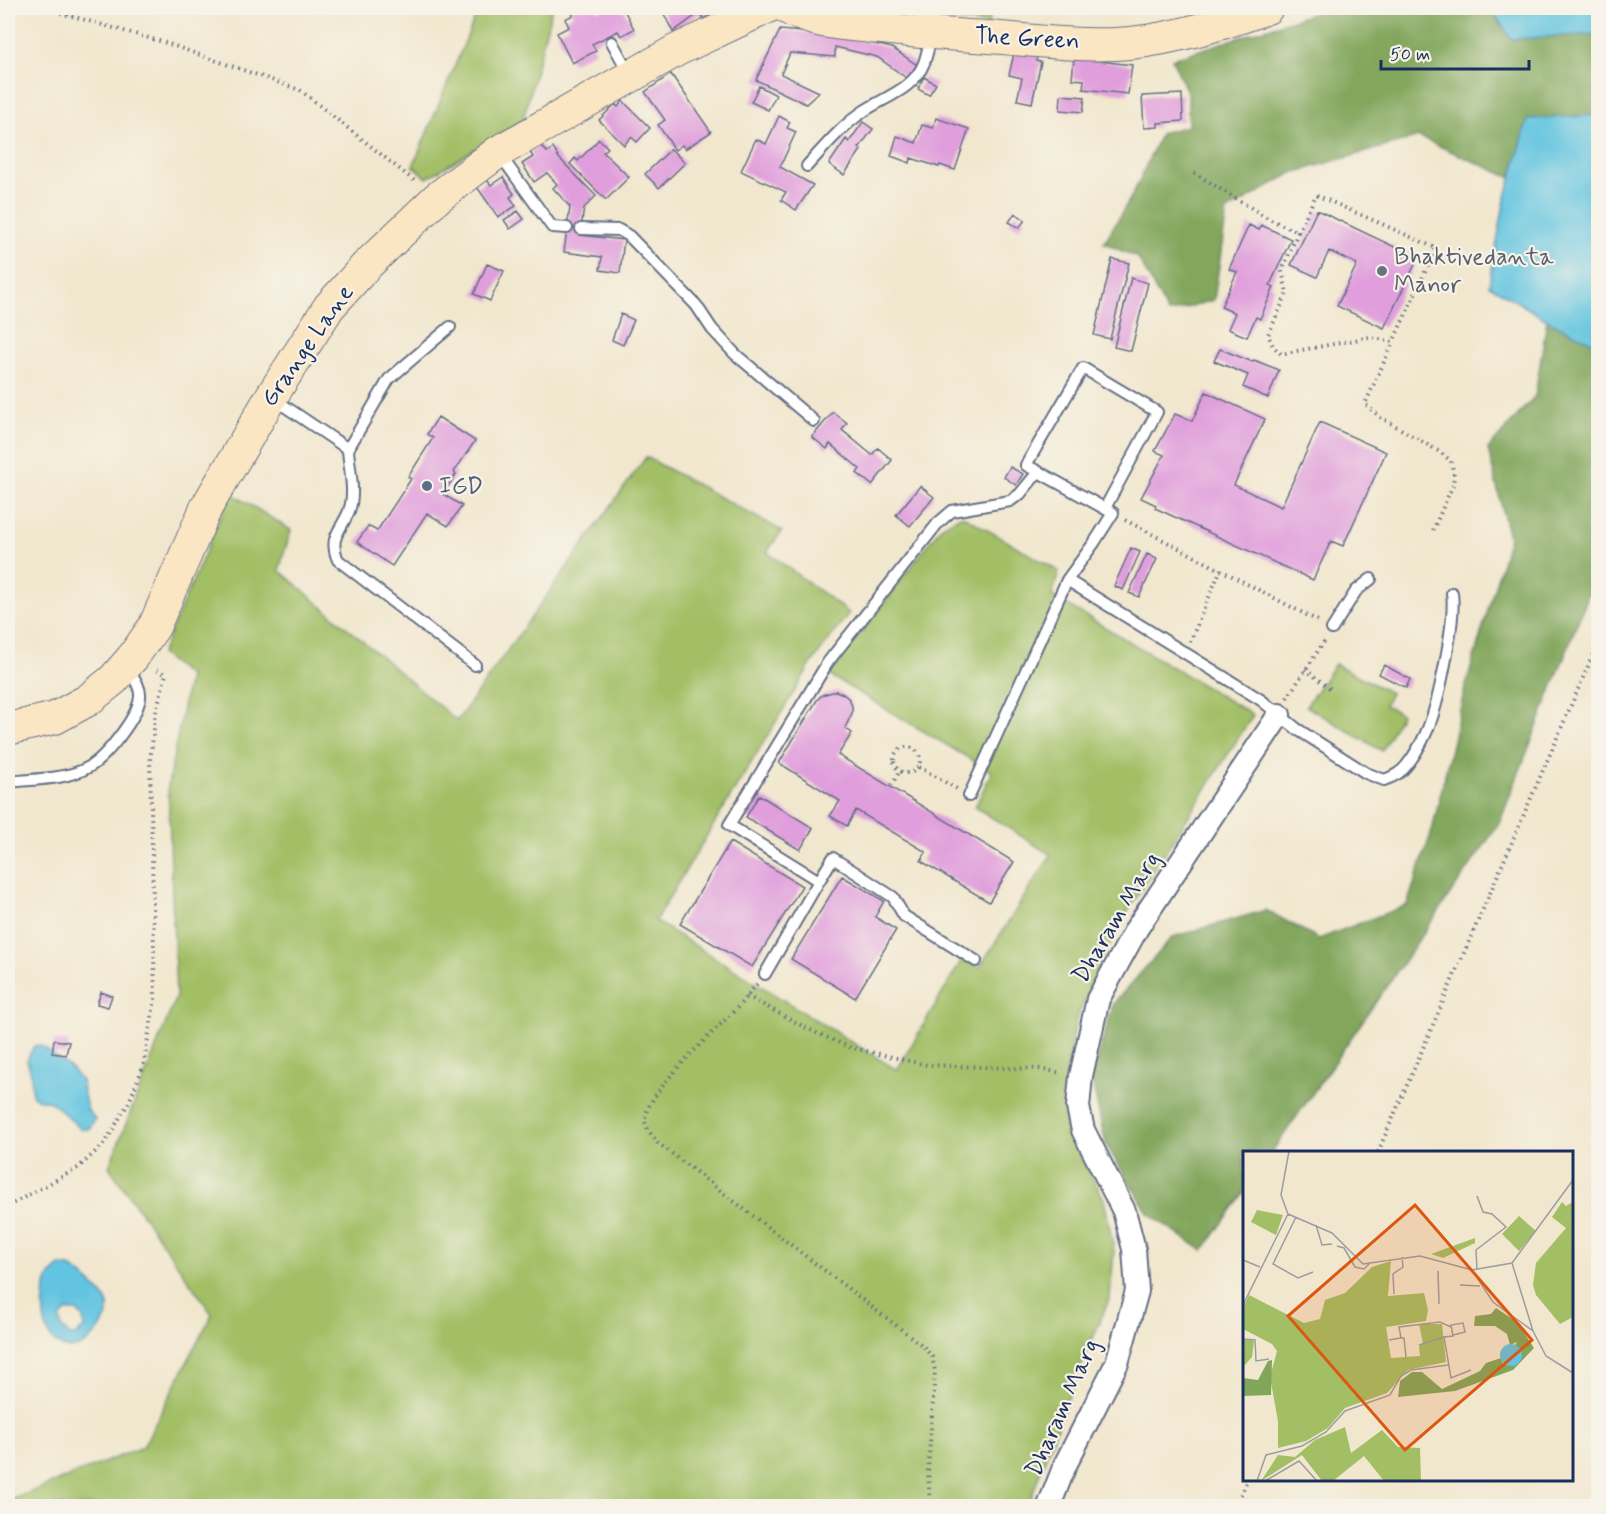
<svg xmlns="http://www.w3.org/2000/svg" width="1606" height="1514" font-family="Mynerve,sans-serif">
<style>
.green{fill:#a2bf66;stroke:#5e7762;stroke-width:1.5}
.forest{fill:#81a65b;stroke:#4e6a5c;stroke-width:1.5}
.water{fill:#62c4e0;stroke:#3e7a9f;stroke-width:1.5;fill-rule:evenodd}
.building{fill:#e09fdc}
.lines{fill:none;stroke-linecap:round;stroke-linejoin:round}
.lane-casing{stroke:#666f85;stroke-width:14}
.street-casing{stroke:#666f85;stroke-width:26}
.secondary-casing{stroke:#666f85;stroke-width:34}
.path{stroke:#666f85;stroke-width:4;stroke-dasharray:1.5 4.5;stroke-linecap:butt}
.lane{stroke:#fff;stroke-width:10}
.street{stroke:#fff;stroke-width:22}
.secondary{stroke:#fbe6c4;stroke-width:32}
.worship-dot{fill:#6b7280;stroke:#f7f3e8;stroke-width:2}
.service-dot{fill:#5c6f8a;stroke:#f7f3e8;stroke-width:2}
.labels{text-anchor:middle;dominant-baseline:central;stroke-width:4.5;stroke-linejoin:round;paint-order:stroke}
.street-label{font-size:24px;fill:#1b2f5e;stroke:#f7f3e8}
.worship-label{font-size:24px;fill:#5b616d;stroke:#f7f3e8;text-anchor:start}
.service-label{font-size:24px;fill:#4e5e75;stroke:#f7f3e8;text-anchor:start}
.inset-road{fill:none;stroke:#9b9da1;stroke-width:1.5}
.view{fill:#de5710;fill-opacity:0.15;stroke:#de5710;stroke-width:3}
.inset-edge{fill:none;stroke:#1b2f5e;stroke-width:3}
</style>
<rect width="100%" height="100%" fill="#f7f3e8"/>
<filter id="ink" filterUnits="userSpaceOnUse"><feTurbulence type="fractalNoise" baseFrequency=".0167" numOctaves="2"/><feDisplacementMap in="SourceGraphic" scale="12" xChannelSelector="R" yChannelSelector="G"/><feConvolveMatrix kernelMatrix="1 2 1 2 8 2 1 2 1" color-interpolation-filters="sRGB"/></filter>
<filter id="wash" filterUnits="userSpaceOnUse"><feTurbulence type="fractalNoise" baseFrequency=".008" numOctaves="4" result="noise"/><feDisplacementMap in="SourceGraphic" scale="24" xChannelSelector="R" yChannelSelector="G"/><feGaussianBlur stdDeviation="1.35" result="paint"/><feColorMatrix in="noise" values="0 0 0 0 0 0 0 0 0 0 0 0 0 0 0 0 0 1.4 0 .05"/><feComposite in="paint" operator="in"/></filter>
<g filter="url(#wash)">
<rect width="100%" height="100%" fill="#f1e7ce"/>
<path class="green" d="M479,8H552L523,120L427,178L413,166Z
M935,8H988L989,24L882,14Z
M646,457L782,531L767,552L849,613L811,664L655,921L897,1070L963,958L979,968L1051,855L975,807L992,772L829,675L942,526L962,515L1059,571L1052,596L1253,715L1117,928L1076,1020L1062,1095L1066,1128L1104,1199L1114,1251L1110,1297L1065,1405L1028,1506H8V1501L143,1447L212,1314L109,1167L176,997L168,786L189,676L161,654L231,493L291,530L279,570L457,721Z
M1335,664L1391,693L1385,705L1401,714L1382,751L1306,706Z"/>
<path class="forest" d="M1330,8H1480L1490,9L1511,39L1598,34V115L1528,119L1511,178L1419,137L1292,173L1227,211L1214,300L1168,313L1138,258L1104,243L1133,194L1161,133L1188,126V94L1172,59Z
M1547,320L1598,345V570L1499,824L1272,1152H1244V1192L1203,1251L1149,1214L1106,1145L1091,1076L1114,1003L1173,937L1266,910L1319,939L1407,905L1432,831L1464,692L1509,538L1488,449L1535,396Z"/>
<path class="water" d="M1491,8H1598V34L1511,39Z
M1598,115V345L1547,320L1489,285L1504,204L1528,119Z
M40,1045L72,1069L81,1081L87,1109L95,1119L89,1129H81L51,1102L37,1099L32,1095L31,1073L27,1060L34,1046Z
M60,1266C61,1266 69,1267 70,1267C77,1270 104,1294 107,1302C109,1305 108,1312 107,1315C100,1334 76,1361 55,1342C40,1329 42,1296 48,1279C51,1273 55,1270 60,1266ZM67,1311H77L83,1318L84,1328L76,1335H69L61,1327L60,1318Z"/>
<g id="blocks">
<path class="building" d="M569,8H596L598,11L606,8H623L634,29L621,36L618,31L592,44L596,51L572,63L557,33L569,27L565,19L573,15Z
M661,8H720L704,19L699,13L673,32Z
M780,30L836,35L892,48L917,65L908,79L877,57L835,47V57L790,53L781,74L819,92L806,104L756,80Z
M1015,49L1038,54L1036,61L1041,62L1032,103L1017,100L1022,78L1009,75Z
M1074,58L1132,65L1128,94L1083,89L1084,80L1072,79Z
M671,74L711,132L685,149L682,145L675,150L658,125L665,120L645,92Z
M924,77L936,84L929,95L918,89Z
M759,86L776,95L768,110L751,102Z
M1182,94L1183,121L1158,123V127L1144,128L1142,96Z
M1061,95L1085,97L1083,112L1060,110Z
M623,101L650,128L637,142L631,137L624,145L599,120L615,104L618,107Z
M779,116L790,122L787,128L796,132L780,167L813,185L796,210L781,200L786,192L741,171L756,139L766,144Z
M936,118L969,129L955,170L940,165L939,167L911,158L910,163L891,156L897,136L916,143L922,125L933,128Z
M863,122L873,129L859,148L861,150L844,175L829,164L846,139L849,142Z
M599,139L608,148L603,152L629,177L606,200L570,164L575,158L578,161Z
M540,145L547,152L553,148L559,158L596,196L584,208L580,235L624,240L620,273L600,270L602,257L564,252L570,207L553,188L557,184L547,173L534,182L522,164L533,157L530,152Z
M671,149L685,163L659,188L645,174Z
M503,177L514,194L510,197L516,206L498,217L477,187L487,180L491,185Z
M1317,210L1418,258L1384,328L1337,306L1357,264L1329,251L1317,277L1291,265Z
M518,211L524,219L510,229L504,220Z
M1015,213L1025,220L1019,228L1009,222Z
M1249,225L1259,230L1261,225L1291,239L1270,285L1274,287L1260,319L1256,317L1247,337L1228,329L1235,313L1221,307L1237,272L1229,269Z
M1112,259L1129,263L1110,339L1094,335Z
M487,264L504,271L490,301L474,294Z
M1131,278L1148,283L1131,351L1114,347Z
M621,314L634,320L623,345L612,340Z
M1220,349L1253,362L1254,360L1279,370L1268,398L1243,387L1248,375L1214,361Z
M1206,392L1265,419L1234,485L1281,507L1320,422L1386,452L1343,546L1331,541L1313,580L1155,508L1156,505L1141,498L1164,455L1155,451L1175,414L1192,421Z
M833,412L847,423L842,430L872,455L878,448L892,460L872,485L857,473L860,469L830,444L827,449L812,437Z
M438,417L475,441L454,472L456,474L443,494L462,506L448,526L427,513L392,566L357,542L368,526L377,531L411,479L408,477L433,438L427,434Z
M1010,467L1023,474L1016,485L1004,477Z
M920,486L934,497L910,526L896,515Z
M1131,548L1140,552L1123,590L1114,586Z
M1147,554L1157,559L1139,597L1129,593Z
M1384,665L1410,679L1406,688L1379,674Z
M836,691L843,694L849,699L852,706V713L845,728L852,733L838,755L1014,862L989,902L921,861L926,852L856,810L847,826L830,816L840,801L779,763L817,700L822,695Z
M759,795L813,828L800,850L746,817Z
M730,842L802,886L752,967L680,924Z
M842,876L884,901L875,917L896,930L855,998L791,959Z
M101,992L112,996L108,1007L97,1004Z
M54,1040L69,1042L66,1055L52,1053Z"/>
</g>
</g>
<g filter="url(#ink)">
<use href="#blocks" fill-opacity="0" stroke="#666f85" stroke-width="1.5"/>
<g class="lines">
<g class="lane-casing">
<path id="lane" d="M612,42L630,75
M500,155L552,227L567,228
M807,166C825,146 842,126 864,111C885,97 914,89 924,63C927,55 929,45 931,36
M581,229L619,230L629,236L696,305L712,329L735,354L814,421
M274,399L348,449C349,469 356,492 349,511C341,531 328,537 338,560L475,665
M348,449L389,379L450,327
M1105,508L1157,412L1083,368L1026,465L1113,513L1094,543L1067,580L1261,700L1297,729L1366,773L1384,780C1393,777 1401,773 1407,765C1414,756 1421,744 1426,733C1438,708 1456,620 1452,593
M1332,629L1356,591L1371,579
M8,782C33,779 66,780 89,767C106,757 138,717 140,697C141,686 133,677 127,668
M969,796L1067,580
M819,881L833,858L893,897L904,916L976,961
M765,974L819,881L729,825L828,662L938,523L952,511L1010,501L1020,494L1038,472"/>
</g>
<g class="street-casing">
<path id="street" d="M1049,1506L1065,1465L1117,1363L1137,1291L1134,1249L1124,1211L1083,1130L1078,1107L1081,1076L1098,999L1137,928L1279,715"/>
</g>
<g class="secondary-casing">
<path id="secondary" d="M787,8C814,24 848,24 879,28C916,32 952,35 989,37C1031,40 1074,46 1116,44C1163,42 1223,24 1267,8
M8,729L55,718L88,700L113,680L133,657L154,627L206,508L271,397L329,307L366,266L437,198L498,152L677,50L766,8"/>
</g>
<path class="path" d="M43,8L163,42L300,90L417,183
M67,15L76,8
M1194,173L1271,220L1298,232L1282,271L1287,293L1268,335L1273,346L1281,354L1370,337L1393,342L1365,404L1380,417L1440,452L1451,461L1454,475L1453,485L1433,530
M1298,232L1316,195L1436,248L1393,342
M1125,520L1320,622
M1190,642L1221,569
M1305,669L1332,690
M1287,698L1326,639
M894 760a13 13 0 1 1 26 0a13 13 0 1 1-26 0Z
M919,767L957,789
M891,785L900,771
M757,984C750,992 743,1001 736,1009C716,1030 646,1092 645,1119C645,1129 653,1136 658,1143L923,1346L932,1357L935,1371L928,1471L930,1506
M747,996L810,1030L849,1047L927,1065L1039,1069L1062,1073
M1378,1152L1598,643
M8,1206L78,1168L105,1143L129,1102L143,1067L155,999L150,760L156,712L166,674L153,669
M1236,1506L1247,1480"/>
<use href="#lane" class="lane"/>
<use href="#street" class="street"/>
<use href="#secondary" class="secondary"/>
</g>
</g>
<circle class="worship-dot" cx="1382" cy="271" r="6"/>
<circle class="service-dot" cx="427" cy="486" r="6"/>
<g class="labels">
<g class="street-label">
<text transform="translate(1027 39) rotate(3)">The Green</text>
<text transform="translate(308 346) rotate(-55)">Grange Lane</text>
<text transform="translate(1117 918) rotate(-59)">Dharam Marg</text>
<text transform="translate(1063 1408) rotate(-66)">Dharam Marg</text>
</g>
<g class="worship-label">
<text x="1394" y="257">Bhaktivedanta<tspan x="1394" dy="28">Manor</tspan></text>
</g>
<g class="service-label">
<text x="439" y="486">IGD</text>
</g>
</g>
<g transform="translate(1243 1151)">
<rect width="330" height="330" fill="#f1e7ce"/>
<path d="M319,51L323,55L330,51V166L317,173L293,144L290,134L293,112L323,77L309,66ZM14,59L40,64L33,84L8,71ZM276,65L293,80L276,100L259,83ZM232,87V92L200,107L188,103ZM148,110L145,145L181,142L185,159L183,170L143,176L148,207L177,205L176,195L180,193L176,173H199L203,211L165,219L144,242L102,257L85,277L63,290L35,297V270L27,226L34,200L29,193L0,178V157L6,144L61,172L77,168L82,149L102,142L129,116ZM5,188L11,190L9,206L0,216V190ZM102,276L108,302L139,279L155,296L177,297L178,330H141L121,305L90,330H79L59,304L18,330L35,304L52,306L72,289Z" fill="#a2bf66"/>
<path d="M253,157L274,171L291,197L270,219L212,240L155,246L157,230L169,221H179L199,238L237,220L243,212L258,207L260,214L274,191L267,194L264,183L252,175H231L232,165L248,163ZM29,209L28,244L0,245V227L15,229L25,210Z" fill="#81a65b"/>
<path d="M257 204a11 11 0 1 1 22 0a11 11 0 1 1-22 0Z" fill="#62c4e0"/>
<path class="inset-road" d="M45,63L89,82L120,113L177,105L229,119M45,63L38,44L46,0M53,66L30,113L55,127L70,121M73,74L79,94L89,93M94,95L101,97L112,116L121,118L126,113M0,109L17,116M269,112L290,180M234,118L233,99L263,76L249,63L240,61L234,45M229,119L250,151L290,180L303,205L330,222M229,119L269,112L330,29M195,120L196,153M217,134L237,135M151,143L150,123L160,116L159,106M0,154L45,63M210,184L222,181L220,172L208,174L210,185L201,186L208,227L228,219M158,187H161L163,206M0,188L12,189L13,210L26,208M146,189L158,187L156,176L197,171L208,176M176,194L201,186M14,330L23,304L59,295L83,281L102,260L147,244L158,225L168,219L205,214M22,330L56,310L74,330"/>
<path class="view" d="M172,54L289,189L162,299L45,165Z"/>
<rect width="330" height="330" class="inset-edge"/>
</g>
<rect width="1606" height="1514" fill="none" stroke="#f7f3e8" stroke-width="30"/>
<path d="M1381 60v9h148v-9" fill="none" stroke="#1b2f5e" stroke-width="3"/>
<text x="1390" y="60" font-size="18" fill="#1b2f5e" stroke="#f7f3e8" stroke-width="4.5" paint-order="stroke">50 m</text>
</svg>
